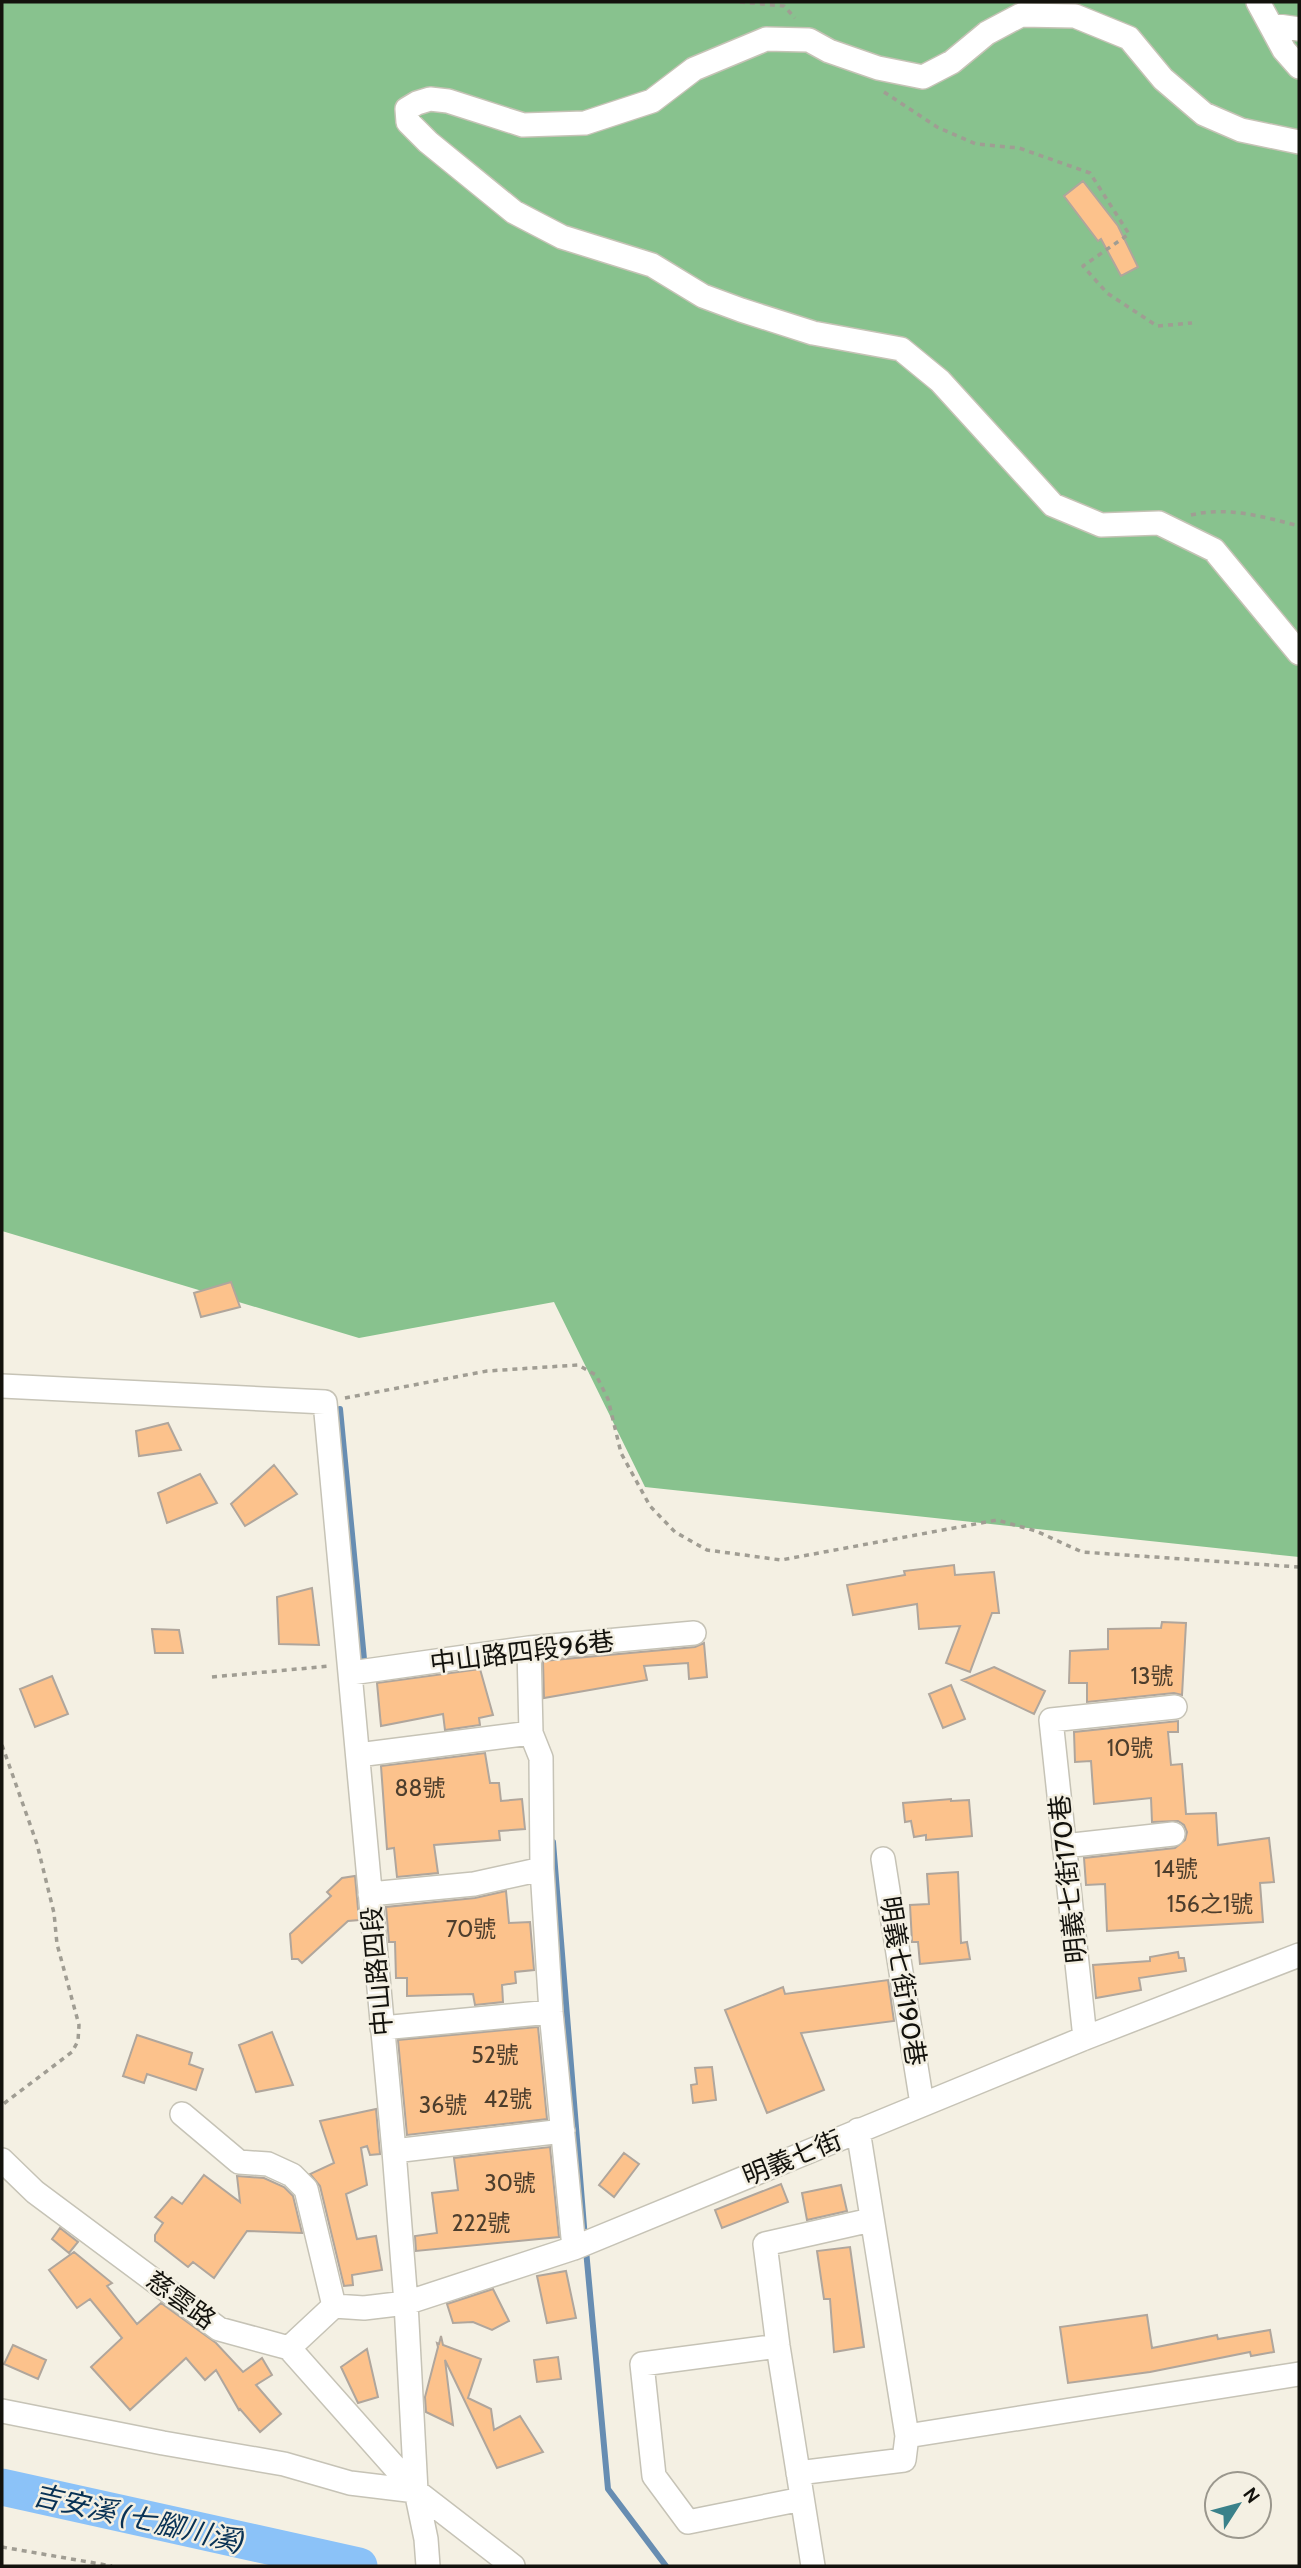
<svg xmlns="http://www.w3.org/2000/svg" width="1301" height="2568" font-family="Cabin,'Noto Sans TC',sans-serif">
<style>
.forest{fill:#88c28e}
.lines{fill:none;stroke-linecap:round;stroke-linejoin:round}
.stream{stroke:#678db2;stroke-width:6}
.river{stroke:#8bc2f8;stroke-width:37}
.building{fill:#fcc28c;stroke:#b0a69c;stroke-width:2}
.minor-casing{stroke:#c6c3b6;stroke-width:26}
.path{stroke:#a09d93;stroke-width:3.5;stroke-dasharray:5 5;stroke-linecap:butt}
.minor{stroke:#fff;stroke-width:23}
.labels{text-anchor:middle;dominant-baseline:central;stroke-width:5;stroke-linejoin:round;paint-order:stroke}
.number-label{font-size:23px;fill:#4d3e2d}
.street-label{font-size:26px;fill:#13120d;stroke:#f4f0e3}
.water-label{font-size:28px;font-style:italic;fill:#083255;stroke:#f4f0e3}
</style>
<rect width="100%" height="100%" fill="#f4f0e3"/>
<path class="forest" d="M2,2H1299V1557L645,1487L554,1302L359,1338L2,1231Z"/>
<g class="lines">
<path class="stream" d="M340,1409L364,1659L368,1664
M553,1842L585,2239
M586,2250L608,2489L666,2566"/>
<path class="river" d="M2,2487L359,2566"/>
</g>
<path class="building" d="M1083,181L1118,226L1138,267L1121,276L1101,239L1098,241L1064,196Z
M231,1282L240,1307L201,1317L194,1293Z
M168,1423L181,1450L139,1456L136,1431Z
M274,1465L297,1494L245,1526L231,1504Z
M200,1474L217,1503L167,1523L158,1493Z
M954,1565L955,1575L994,1572L999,1613H992L970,1672L946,1663L960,1626L919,1629L917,1604L853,1615L847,1585L905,1575L904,1571Z
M312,1588L319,1645L279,1644L277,1597Z
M1162,1622L1186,1623L1182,1695L1174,1693L1087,1702V1683H1069L1070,1651L1108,1649V1629L1161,1628Z
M152,1629L179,1630L183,1653H155Z
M704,1643L707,1677L689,1679L688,1663L644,1666L647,1680L544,1698L543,1661L695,1647Z
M994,1667L1045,1691L1034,1714L962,1680Z
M480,1669L493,1715L479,1718L480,1725L445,1730L443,1714L381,1726L377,1683Z
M52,1676L68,1714L35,1727L20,1689Z
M951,1685L965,1719L943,1728L929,1694Z
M1178,1721V1732H1168L1171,1765L1182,1764L1186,1814L1216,1813L1218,1845L1269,1838L1274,1882L1260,1883L1263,1922L1107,1931L1105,1884L1086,1885L1084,1858L1175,1848L1185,1840L1187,1832L1184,1825L1178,1821L1152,1822L1151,1798L1094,1804L1091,1761L1075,1762L1074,1732Z
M485,1753L490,1783H499L501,1801L522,1799L525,1829L499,1831L500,1840L434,1845L438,1873L397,1877L394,1848L387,1849L381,1766Z
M951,1799V1801L969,1800L972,1836L926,1840V1835L914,1837L911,1821L905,1822L903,1803Z
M958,1872L961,1943L967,1942L970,1959L920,1964L918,1942H912L910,1905L929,1904L927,1874Z
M355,1876L359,1920L348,1921L302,1963L298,1959H292L290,1934L331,1896L327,1892L342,1878Z
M506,1891L509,1923L530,1922L534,1970L515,1972L516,1983L502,1985L503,2002L475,2005L473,1994L407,1996V1978H396L395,1942H389L386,1907L475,1898Z
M1178,1952L1179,1958H1184L1186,1971L1139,1978L1141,1990L1096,1998L1093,1965L1150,1961V1957Z
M888,1980L894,2021L801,2033L824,2090L767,2113L725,2010L783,1987L785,1994Z
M538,2027L547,2119L407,2135L398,2040Z
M272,2032L293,2085L256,2092L239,2045Z
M137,2035L192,2053L189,2064L203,2069L196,2090L147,2074L144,2083L123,2076Z
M712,2067L716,2100L693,2103L691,2085L697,2084L695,2068Z
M376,2109L380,2154L370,2155L367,2146L361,2148L367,2185L346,2194L357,2239L376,2236L382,2270L352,2275L353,2285L344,2286L320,2186L310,2174L334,2163L320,2121Z
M550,2147L559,2237L416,2251L415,2236L437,2233L432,2193L458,2190L454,2158Z
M624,2153L639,2164L614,2197L599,2185Z
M204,2175L240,2202L237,2176L264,2178L284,2187L293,2196L302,2233L247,2231L214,2278L193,2262L188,2267L155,2241V2235L163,2223L155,2217L172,2197L182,2204Z
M781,2184L788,2202L722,2228L715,2210Z
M841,2185L847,2211L807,2220L802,2193Z
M60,2228L78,2242L69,2253L52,2239Z
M850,2247L864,2347L834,2352L830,2299H824L817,2251Z
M74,2252L112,2283L107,2286L137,2324L161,2303L216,2343L243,2372L262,2358L272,2375L256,2385L281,2414L260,2432L240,2409L239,2410L216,2370L205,2380L186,2358L130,2410L91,2367L122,2338L90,2299L77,2308L49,2270Z
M566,2271L576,2318L547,2323L537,2276Z
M493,2289L509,2321L492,2330L473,2322L453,2323L447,2304Z
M1147,2315L1152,2348L1217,2335L1218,2339L1270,2330L1274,2352L1251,2356L1250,2352L1150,2372L1068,2383L1060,2327Z
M441,2336L443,2345L481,2359L468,2398L491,2409L494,2430L520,2416L543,2452L497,2468L445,2360L453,2425L426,2412L425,2397L438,2347L437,2343L439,2344Z
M13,2345L46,2360L38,2379L4,2364Z
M367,2349L378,2397L358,2403L341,2367Z
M558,2357L561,2379L537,2382L534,2360Z"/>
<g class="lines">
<g class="minor-casing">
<path id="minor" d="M1258,2L1284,50L1299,67
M1271,25L1299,29
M1299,142L1241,130L1204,114L1163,79L1129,38L1075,16L1021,15L987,33L952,62L923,77L878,68L829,51L809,40L766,39L694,69L652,101L585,123L523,125L448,101L430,99L417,103L407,109L408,122L428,142L514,212L562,237L652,265L703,296L741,310L813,333L901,349L940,381L1053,505L1101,525L1159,523L1214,550L1299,653
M2,1386L325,1402L394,2151L406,2303L416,2491L426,2539L428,2566
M529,1648L531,1733L541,1758L542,1869L551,2012L574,2248
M351,1673L529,1648L694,1633
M358,1755L531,1733
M1064,1846L1173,1834
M883,1859L922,2104
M370,1894L474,1884L542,1869
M382,2028L551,2012
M1085,2038L1051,1720L1175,1707
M182,2114L239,2162L268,2164L292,2175L306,2189L334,2306
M858,2130L907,2436L1299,2374
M394,2151L563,2131
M2,2160L35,2192L219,2329L289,2348L416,2491L513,2566
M778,2346L642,2364L654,2476L688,2522L802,2499
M289,2348L334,2306L364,2308L406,2303L574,2248L1085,2038L1299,1955
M2,2411L163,2443L284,2464L350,2483L416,2491
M798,2473L904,2460L907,2436
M813,2566L778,2346L765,2244L871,2220"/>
</g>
<path class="path" d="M740,2L784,6L795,18
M884,92L937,127L976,144L1019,148L1090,173L1129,234L1083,266L1107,293L1157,326L1192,323
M1191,515C1228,506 1264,517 1299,526
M345,1398L487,1371L578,1365L596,1375L608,1399L621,1453L650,1506L675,1532L707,1550L781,1560L997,1520L1036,1531L1082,1552L1299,1567
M212,1677L330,1666
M2,1745L37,1844L54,1913L57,1944L79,2025L78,2041L72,2052L2,2105
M2,2547L112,2566"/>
<use href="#minor" class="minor"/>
</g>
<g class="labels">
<g class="number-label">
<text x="1152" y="1676">13號</text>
<text x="1130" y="1748">10號</text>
<text x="420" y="1788">88號</text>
<text x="1176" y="1869">14號</text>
<text x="1210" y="1904">156之1號</text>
<text x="471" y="1929">70號</text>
<text x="495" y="2055">52號</text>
<text x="508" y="2099">42號</text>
<text x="443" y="2105">36號</text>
<text x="510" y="2183">30號</text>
<text x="481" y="2223">222號</text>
</g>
<g class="street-label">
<text transform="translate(522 1652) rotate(-7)">中山路四段96巷</text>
<text transform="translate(1068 1879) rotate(-96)">明義七街170巷</text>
<text transform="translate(377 1971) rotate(-95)">中山路四段</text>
<text transform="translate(903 1981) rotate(81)">明義七街190巷</text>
<text transform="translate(792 2158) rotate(-22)">明義七街</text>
<text transform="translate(181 2300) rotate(36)">慈雲路</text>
</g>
<g class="water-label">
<text transform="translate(139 2518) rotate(13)">吉安溪 (七腳川溪)</text>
</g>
</g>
<rect width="1301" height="2568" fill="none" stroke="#13120d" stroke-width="7"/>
<g transform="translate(1238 2505) rotate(54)"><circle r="33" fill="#f4f0e3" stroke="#9a978d" stroke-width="2"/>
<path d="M0-5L12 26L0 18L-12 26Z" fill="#3a818a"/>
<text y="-10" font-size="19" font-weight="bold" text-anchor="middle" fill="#13120d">N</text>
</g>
</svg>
